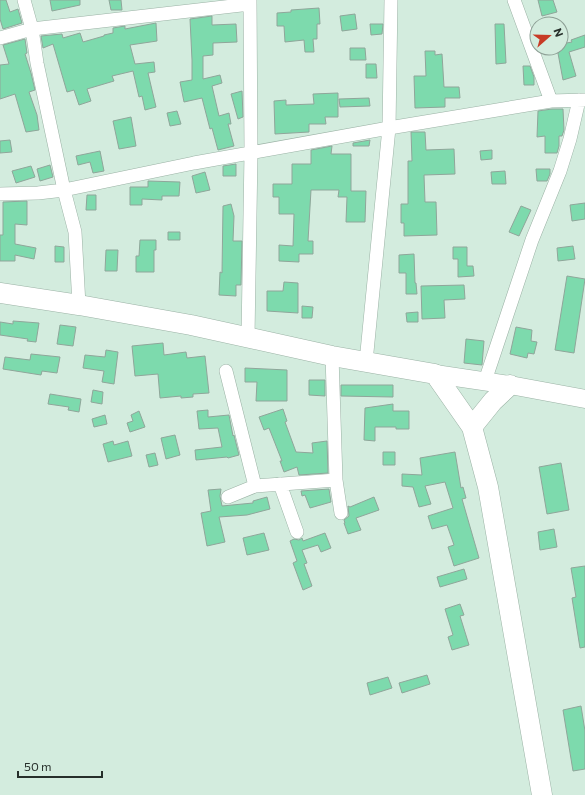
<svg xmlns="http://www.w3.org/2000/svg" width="585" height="795" font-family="Commissioner,sans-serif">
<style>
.building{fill:#7ddaad;stroke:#8fa69a}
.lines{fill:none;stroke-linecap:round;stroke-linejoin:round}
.street-casing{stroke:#9bb2a5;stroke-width:14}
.secondary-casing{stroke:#9bb2a5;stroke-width:19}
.primary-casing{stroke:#9bb2a5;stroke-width:21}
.street{stroke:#fff;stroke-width:13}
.secondary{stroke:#fff;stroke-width:18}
.primary{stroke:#fff;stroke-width:20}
</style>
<rect width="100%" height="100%" fill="#d3ecde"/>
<path class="building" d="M0,0H6L10,12L18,9L22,23L3,29L0,19Z
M50,0H80V5L52,11Z
M109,0H121L122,10H111Z
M538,0H553L557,12L542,16Z
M319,8L320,24H317V39H313L314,52H305L304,40L285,42L284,26H277V13L291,12V10Z
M355,14L357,29L342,31L340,16Z
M212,16V25L236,24L237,42L213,43V55L203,56V79L220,75L222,83L212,86L219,116L229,113L231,124H228L234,146L218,150L212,128L210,129L202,98L184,102L180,82L192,80V60L190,19Z
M156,23L157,41L130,45L135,64L154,62L155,72L148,73L156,107L145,110L142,96L139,97L133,71L112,76L114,81L87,89L91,101L79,105L74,90L67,92L53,44L43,48L41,36L62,34L63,38L80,33L83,42L104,36V35L113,33V28L125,26V29Z
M370,24H383L382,34L371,35Z
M495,24H504L506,63L496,64Z
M585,35V47L569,52L576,76L563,80L557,48H561V44L572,42L571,40Z
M25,39L27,53L25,54L31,73L35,90L29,92L37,115L39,130L26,132L15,94L0,99V65L9,64L3,45Z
M350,48H365L366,60H350Z
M425,51H435V55L442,54L444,87H459L460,98H445V107L415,108L414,76H426Z
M366,64H376L377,78H366Z
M523,66H530L534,77V85H524Z
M242,91L243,117L238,119L231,94Z
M338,93V117H325L326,124H309V132L275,134L274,101L286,100V105L314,104L313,94Z
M369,98L370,106L340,107L339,99Z
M552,109H563L564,130L562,136H559V146L557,153H545V136L537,137L538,111Z
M177,111L181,124L170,126L167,113Z
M131,117L136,146L119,149L113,121Z
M411,132H425L426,150L454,149L455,174L424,175L425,202H436L437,235L404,236V223H401V204H408V161H412Z
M10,140L12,152L0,153V141Z
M370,140L369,146H353V143Z
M332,146L331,154H351V191H366L365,222H346L347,197H338L339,190H311L308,241H313V254H299V262L279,261V245L293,246L294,214H279V197H273V184H292V164H311V150Z
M492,150V159L481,160L480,151Z
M100,151L104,171L93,173L90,162L78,165L76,156Z
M236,164V176H223V166Z
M50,165L53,177L40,181L37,169Z
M31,166L35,177L16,183L12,171Z
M536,169H550V174L547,181H537Z
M505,171L506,184H492L491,172Z
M205,172L210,190L196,193L192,176Z
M148,181L180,182L179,196H162V200L142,199V205H130V187H148Z
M87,195H96V210H86Z
M27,201V225L15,224V244L36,248L34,259L15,255V261H0V235H3V202Z
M585,203V219L572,221L570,205Z
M231,204L234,216L233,241H242L241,285H236V296L219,295L220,272L222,273L223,206Z
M521,206L531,210L519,236L509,232Z
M168,232H180V240H168Z
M140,240H156V250H154V272H136V256H139Z
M55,246L64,247V262H55Z
M573,246L575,259L558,261L557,248Z
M453,247H467V266H473L474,276L458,277V259H453Z
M106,250H118L117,271H105Z
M414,254L415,283H416L417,294H406V273H399V255Z
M567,276L585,279L574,353L555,350Z
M284,282L298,283V313L267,311V291H283Z
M464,285L465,299L444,300L445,318L422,319L421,286Z
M302,306L313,307L312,318H302Z
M418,312V322H407L406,313Z
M13,321L39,323L36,342L27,341L28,339L0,335V322L13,324Z
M60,325L76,327L73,346L57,344Z
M516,327L532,330L531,341L537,342L534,354L528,353L527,358L510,354Z
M466,339L484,341L482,365L464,363Z
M163,343L164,355L186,352L187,358L205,356L209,393L193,394V397L181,398V396L160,398L158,374L135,376L132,346Z
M106,350L118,352L114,384L102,382L104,371L83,368L85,355L105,357Z
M31,354L60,357L57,373L42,371L41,375L3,369L5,357L30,360Z
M245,368L287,370V401H256L257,382H245Z
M309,380H325V396L309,395Z
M341,385H393V397L341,396Z
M93,390L103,392L102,404L91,402Z
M50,394L81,399L79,412L68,410L69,407L48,404Z
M393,404V411H409V429H396V427H375V441L364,440L365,408Z
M283,409L287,421L285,422L296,452L313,453L312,443L327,441L328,473L299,475L297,467L284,472L280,461H282L269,428L264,430L259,417Z
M208,410V417L229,415L233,436L234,435L239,455L228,458L227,457L196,460L195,450L222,447L218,428L199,429L197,411Z
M139,411L145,427L130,432L127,423L133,421L131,415Z
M105,415L107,424L94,427L92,419Z
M175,435L180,455L166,459L161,438Z
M113,441L114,445L128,441L132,456L108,462L103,444Z
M383,452H395V465H383Z
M455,452L461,488L463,487L466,498L462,499L479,558L454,566L448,547L454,545L447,525L432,529L428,516L453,508L445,482L425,486L431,504L419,507L413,487L402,486V474L422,475L420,458Z
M155,453L158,465L149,467L146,455Z
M561,463L569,510L547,514L539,467Z
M221,489L220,496L222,506L253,503V501L267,497L270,509L247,515L219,517L225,542L207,546L201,513L211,511L208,490Z
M329,489L331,502L310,508L305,495L302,496L301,491Z
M374,497L379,510L356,518L361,530L348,534L344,523H345L344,520L349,516L348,506L350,507Z
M554,529L557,547L540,550L538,532Z
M264,533L269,550L247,555L243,538Z
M325,533L331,548L321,552L318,545L302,550L307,563L304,564L312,586L303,590L293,563L297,561L290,541L294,539L299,540L302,538L303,541Z
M585,566V647L580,648L572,598L576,597L571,568Z
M464,569L467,579L440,587L437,577Z
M460,604L464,615L460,616L469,645L452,650L448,637L453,635L445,609Z
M427,675L430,684L402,693L399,683Z
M388,677L392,688L370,695L367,683Z
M581,706L585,731V769L573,771L563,710Z"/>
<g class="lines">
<g class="street-casing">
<path id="street" d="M24,0L32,29L37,63L64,190L75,232L79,305
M514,0L551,101L585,100
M0,38L32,29L250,4
M0,194L38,193L64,190L194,163L389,128L551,101
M248,337L251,153L250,0
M332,356L336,480L341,513
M366,362L389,128L391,0
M226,371L255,486
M485,381L532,240L560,171L570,139L579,100
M280,484L297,532
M228,497L255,486L336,480"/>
</g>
<g class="secondary-casing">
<path id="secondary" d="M435,374L510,385L585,399"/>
</g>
<g class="primary-casing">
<path id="primary" d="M0,293L79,305L191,325L332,356L435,374L472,427L488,487L542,795
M472,427L493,401L510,385"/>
</g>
<use href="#street" class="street"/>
<use href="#secondary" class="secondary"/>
<use href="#primary" class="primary"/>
</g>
<g transform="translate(549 36) rotate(70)"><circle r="19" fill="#d3ecde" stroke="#8ea096"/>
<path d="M0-3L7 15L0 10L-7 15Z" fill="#c73b26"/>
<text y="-6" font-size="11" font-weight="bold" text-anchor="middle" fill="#262f2a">N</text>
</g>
<path d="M18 771v6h84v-6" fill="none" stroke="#262f2a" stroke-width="2"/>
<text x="24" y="771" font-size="12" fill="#262f2a" stroke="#d3ecde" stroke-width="3" paint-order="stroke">50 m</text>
</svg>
